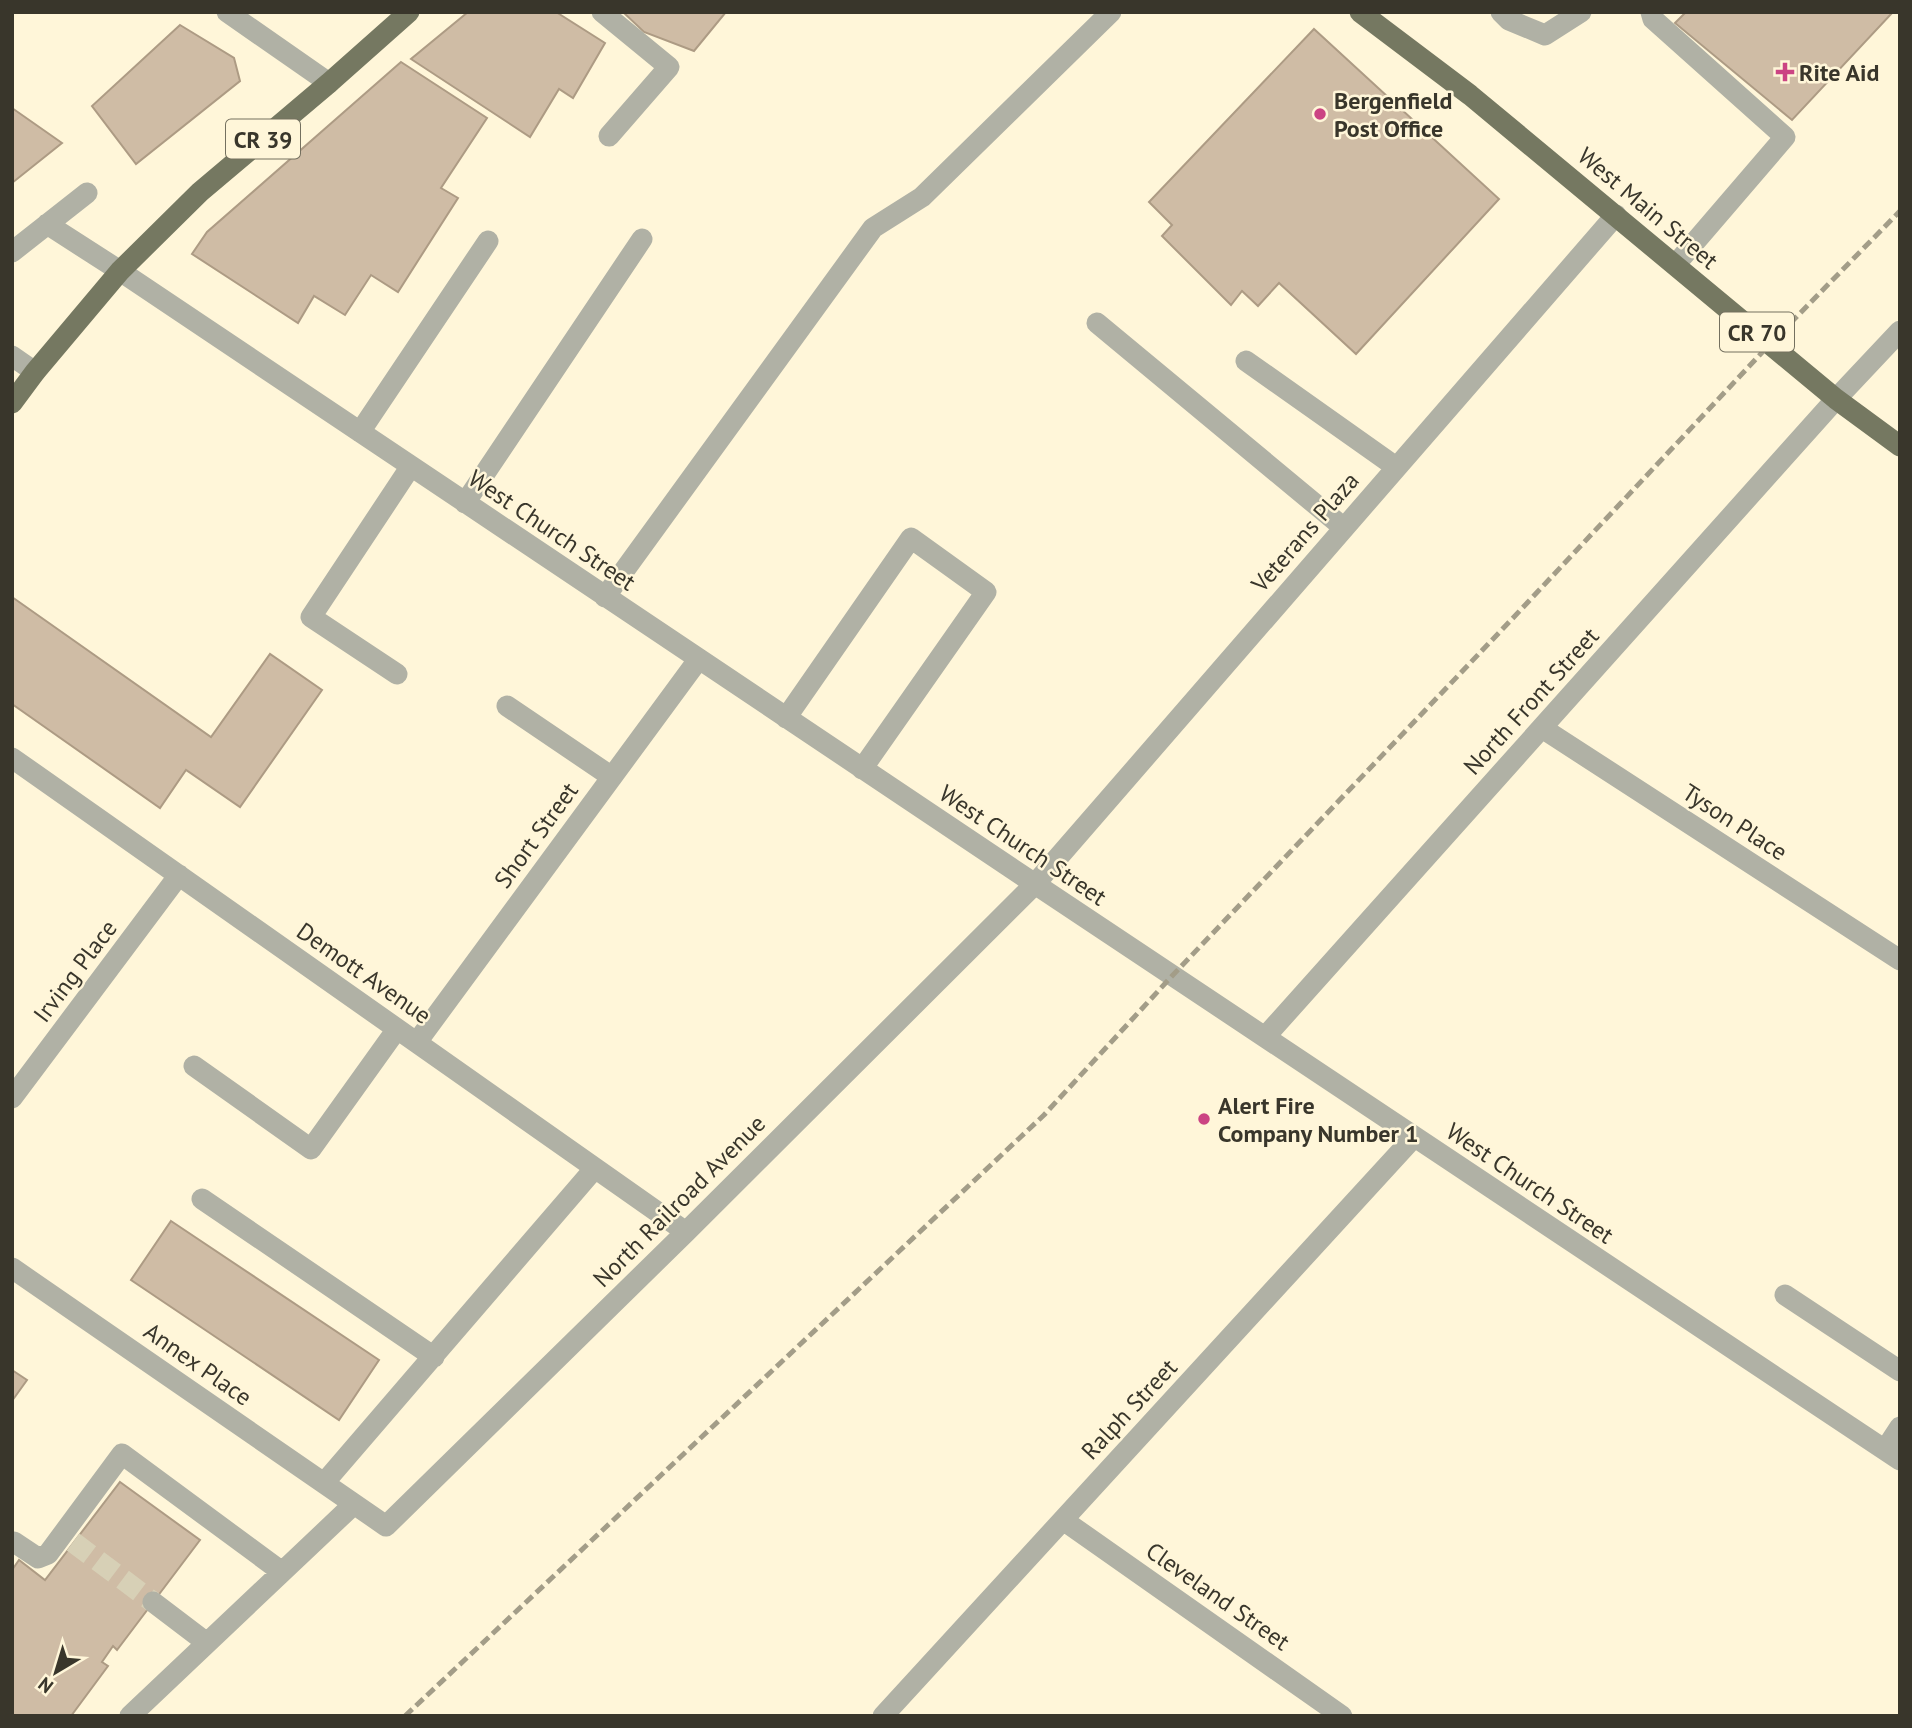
<svg xmlns="http://www.w3.org/2000/svg" width="1912" height="1728" font-family="'PT Sans',sans-serif">
<style>
.building{fill:#cfbca5;stroke:#ad9b84;stroke-width:2}
.lines{fill:none;stroke-linecap:round;stroke-linejoin:round}
.minor-tunnel{stroke:#d7d0b6;stroke-width:21;stroke-dasharray:21 10;stroke-linecap:butt}
.minor{stroke:#b0b1a5;stroke-width:21}
.major{stroke:#757861;stroke-width:21}
.rail{stroke:#a39d88;stroke-width:5;stroke-dasharray:10 5;stroke-linecap:butt}
.poi-dot{fill:#cb4483;stroke:#fff6d9;stroke-width:2.5}
.labels{text-anchor:middle;dominant-baseline:central;stroke-width:5;stroke-linejoin:round;paint-order:stroke}
.shield{fill:#fff6d9;stroke:#74705f;stroke-width:2}
.shield-label{font-size:23px;font-weight:bold;fill:#39362b}
.poi-label{font-size:24px;font-weight:bold;fill:#39362b;stroke:#fff6d9;text-anchor:start}
.street-label{font-size:24px;fill:#39362b;stroke:#fff6d9}
</style>
<rect width="100%" height="100%" fill="#fff6d9"/>
<path class="building" d="M468,12H556L605,43L573,98L559,89L530,137L411,59Z
M623,12H726L694,51L644,32Z
M1686,12H1893L1792,120L1675,23Z
M180,25L234,58L240,81L136,164L92,106Z
M1314,29L1499,199L1356,354L1279,283L1258,306L1242,291L1231,305L1162,236L1172,225L1149,202Z
M401,62L487,118L441,188L458,198L398,292L371,275L345,315L314,296L298,323L192,254L207,232Z
M12,108L62,143L12,183Z
M12,597L211,737L270,654L322,690L240,807L186,770L160,808L12,704Z
M171,1221L379,1360L339,1420L131,1280Z
M12,1370L27,1380L12,1401Z
M120,1482L200,1540L117,1650L113,1646L102,1662L108,1666L71,1716H12V1570L19,1560L45,1580Z"/>
<g class="lines">
<path class="minor-tunnel" d="M73,1542L153,1602"/>
<path class="minor" d="M227,12L329,83
M602,12L669,67L609,136
M1501,12L1509,20L1545,35L1581,12
M1651,12L1653,19L1785,137L1676,264
M47,224L120,271L1035,884L1900,1460
M12,252L87,193
M1097,323L1344,528
M12,356L35,372
M1246,361L1396,467
M360,432L488,241
M465,503L642,239
M605,597L873,228L922,197L1111,12
M397,674L311,617L411,466
M507,706L612,777
M786,718L911,538L986,592L862,769
M1542,728L1900,960
M12,758L686,1232
M1265,1037L1836,399L1900,331
M417,1042L698,660
M194,1066L311,1149L397,1029
M12,1098L179,875
M202,1199L434,1357
M12,1268L386,1526L686,1232L1035,884L1616,215
M1785,1295L1900,1371
M1885,1450L1900,1427
M324,1483L595,1168
M1063,1520L1342,1716
M12,1543L14,1542L38,1558L48,1554L122,1454L282,1572
M153,1602L207,1643
M130,1716L354,1504
M883,1716L1414,1137"/>
<path class="major" d="M1360,12L1470,95L1836,399L1900,446
M12,403L35,372L120,271L200,192L329,83L409,12"/>
<path class="rail" d="M405,1716L1044,1115L1172,976L1513,618L1770,344L1900,211"/>
</g>
<g class="poi-dot">
<path d="M1781.5 61.5h7v7h7v7h-7v7h-7v-7h-7v-7h7z"/>
<circle cx="1320" cy="114" r="7"/>
<circle cx="1204" cy="1119" r="7"/>
</g>
<g class="labels">
<g class="shield">
<rect x="226" y="119.5" width="74" height="39" rx="5"/>
<rect x="1720" y="312.5" width="74" height="39" rx="5"/>
</g>
<g class="shield-label">
<text x="263" y="139">CR 39</text>
<text x="1757" y="332">CR 70</text>
</g>
<g class="poi-label">
<text x="1799" y="72">Rite Aid</text>
<text x="1334" y="100">Bergenfield<tspan x="1334" dy="28">Post Office</tspan></text>
<text x="1218" y="1105">Alert Fire<tspan x="1218" dy="28">Company Number 1</tspan></text>
</g>
<g class="street-label">
<text transform="translate(1648 208) rotate(40)">West Main Street</text>
<text transform="translate(552 530) rotate(34)">West Church Street</text>
<text transform="translate(1305 532) rotate(-49)">Veterans Plaza</text>
<text transform="translate(1531 701) rotate(-48)">North Front Street</text>
<text transform="translate(1735 822) rotate(33)">Tyson Place</text>
<text transform="translate(536 835) rotate(-54)">Short Street</text>
<text transform="translate(1023 845) rotate(34)">West Church Street</text>
<text transform="translate(75 971) rotate(-53)">Irving Place</text>
<text transform="translate(364 973) rotate(35)">Demott Avenue</text>
<text transform="translate(1530 1183) rotate(34)">West Church Street</text>
<text transform="translate(679 1201) rotate(-45)">North Railroad Avenue</text>
<text transform="translate(198 1364) rotate(35)">Annex Place</text>
<text transform="translate(1129 1409) rotate(-47)">Ralph Street</text>
<text transform="translate(1218 1596) rotate(35)">Cleveland Street</text>
</g>
</g>
<rect width="1912" height="1728" fill="none" stroke="#39362b" stroke-width="28"/>
<g transform="translate(56 1672) rotate(218)" stroke="#fff6d9" stroke-width="5" paint-order="stroke">
<path d="M0-5L12 26L0 18L-12 26Z" fill="#39362b"/>
<text y="-10" font-size="19" font-weight="bold" text-anchor="middle" fill="#39362b">N</text>
</g>
</svg>
